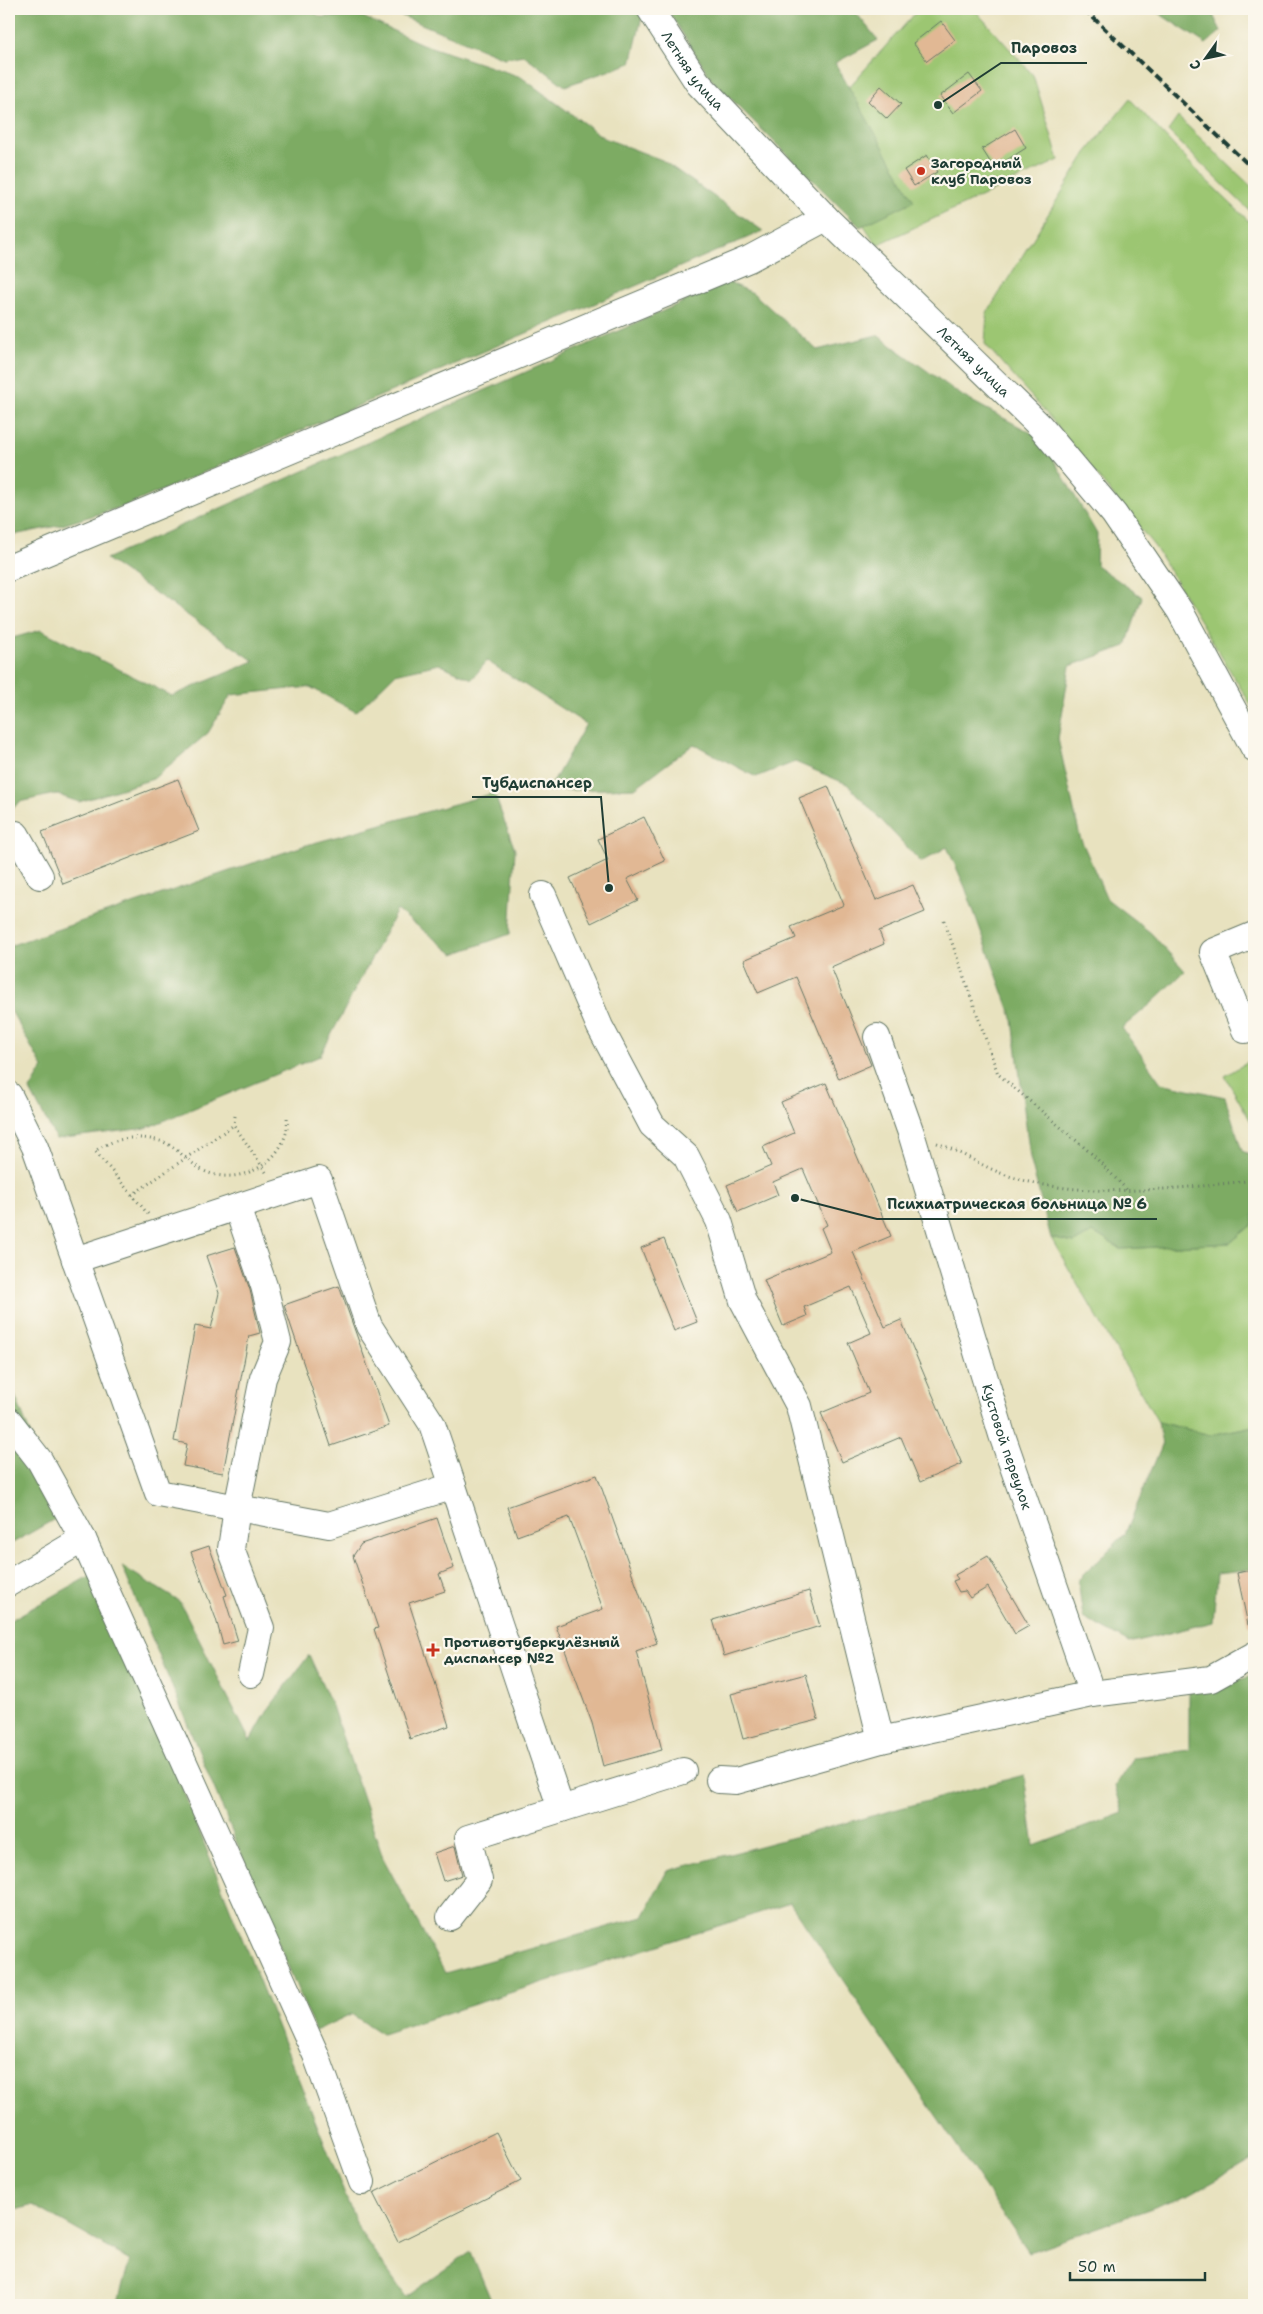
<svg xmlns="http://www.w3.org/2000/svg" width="1263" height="2314" font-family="'Shantell Sans',sans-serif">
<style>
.green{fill:#9cc672;stroke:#5e8253}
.forest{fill:#7dab64;stroke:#4e744c}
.building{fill:#e1b894}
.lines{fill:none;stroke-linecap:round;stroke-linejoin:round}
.minor-casing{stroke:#657765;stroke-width:28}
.path{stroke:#657765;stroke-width:3;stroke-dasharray:1 4;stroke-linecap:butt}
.minor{stroke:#fff;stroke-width:26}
.rail{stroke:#1f3d34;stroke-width:4;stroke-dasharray:8 4;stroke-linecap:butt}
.poi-dot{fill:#c8321e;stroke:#fbf7ec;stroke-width:2}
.labels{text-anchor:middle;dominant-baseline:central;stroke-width:4.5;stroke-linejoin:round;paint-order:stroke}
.street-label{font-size:14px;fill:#1f3d34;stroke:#fbf7ec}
.poi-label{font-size:14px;font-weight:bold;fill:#1f3d34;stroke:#fbf7ec;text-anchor:start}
.leader{fill:none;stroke:#1f3d34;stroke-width:2}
.callout-dot{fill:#1f3d34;stroke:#fbf7ec;stroke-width:2}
.callout-label{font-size:15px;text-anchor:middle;font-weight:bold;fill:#1f3d34;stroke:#fbf7ec;stroke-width:4.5;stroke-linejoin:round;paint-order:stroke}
</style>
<rect width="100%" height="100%" fill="#fbf7ec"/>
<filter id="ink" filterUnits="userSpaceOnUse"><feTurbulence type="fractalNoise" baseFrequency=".02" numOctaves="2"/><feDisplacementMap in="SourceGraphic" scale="10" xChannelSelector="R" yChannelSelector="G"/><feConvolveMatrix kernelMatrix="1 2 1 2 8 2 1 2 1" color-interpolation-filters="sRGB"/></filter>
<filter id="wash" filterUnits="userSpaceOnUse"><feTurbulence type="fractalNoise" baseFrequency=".0096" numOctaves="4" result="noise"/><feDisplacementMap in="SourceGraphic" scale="20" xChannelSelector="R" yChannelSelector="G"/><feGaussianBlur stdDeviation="1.12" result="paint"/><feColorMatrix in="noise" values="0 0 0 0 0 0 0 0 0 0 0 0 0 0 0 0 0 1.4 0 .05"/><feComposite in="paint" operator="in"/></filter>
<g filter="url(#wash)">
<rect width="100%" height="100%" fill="#e8e2bf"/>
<path class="green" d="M919,9H974L1033,75L1059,160L877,245L805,136Z
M1130,99L1203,177L1254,226V710L1155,547L1053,421L985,344L987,313L1086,153Z
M1178,117L1254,189V215L1168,131Z
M1254,1058V1127L1225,1076Z
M1254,1223V1426L1210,1435L1158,1422L1051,1238L1074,1243L1093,1232L1121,1249L1230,1243Z"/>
<path class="forest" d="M17,9H308L321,17L361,16L422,44L521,77L604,138L662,160L763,231L128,505L62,525L9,536V12Z
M385,9H639L643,13L631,63L565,86L524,55L504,58Z
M667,9H853L878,40L835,63L914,201L860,227L712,80Z
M1152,9H1210L1221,31L1206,44Z
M728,282L753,293L817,350L877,335L964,397L1041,438L1097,534L1096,565L1142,597L1126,646L1070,666L1058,739L1080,837L1107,899L1151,933L1185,971L1153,1002L1122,1028L1161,1083L1225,1097L1242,1151L1254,1156V1223L1230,1243L1121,1249L1093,1232L1074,1243L1051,1238L1030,1158L1013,1020L965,887L947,847L921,862L847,784L795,762L756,777L694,744L635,788L548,791L586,724L487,661L472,679L439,664L395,674L356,712L310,687L231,695L208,733L153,779L79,802L55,794L19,802L9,813V639L41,630L172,696L254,661L106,559Z
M494,793L515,850L510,934L454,954L397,910L320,1056L146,1128L56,1139L30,1090L43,1068L9,1007V946L303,846Z
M9,1380L62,1515L9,1545Z
M1158,1422L1210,1435L1254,1426V1569L1217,1573L1213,1622L1129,1643L1083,1617L1078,1580L1125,1534L1162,1445Z
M122,1566L180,1602L250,1741L270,1707L309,1655L331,1703L383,1858L445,1973L643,1917L667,1871L1024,1775L1034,1846L1123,1813L1115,1786L1134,1757L1189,1750V1692L1254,1676V2158L1188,2195L1029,2252L790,1903L382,2034L351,2014L315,2031Z
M91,1575L125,1646L359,2230L406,2297L471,2252L493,2305H117L130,2260L33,2205L9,2212V1621Z"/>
<g id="blocks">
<path class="building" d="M941,21L955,40L927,61L913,43Z
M969,74L982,91L953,113L940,96Z
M881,86L901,104L887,119L868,101Z
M1015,129L1026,148L994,168L982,149Z
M927,155L937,172L914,186L904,170Z
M178,779L199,831L63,884L42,832Z
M828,786L876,900L913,885L925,912L879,931L884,944L831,967L871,1065L839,1079L796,977L758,993L744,960L796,938L791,927L844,905L799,798Z
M644,817L665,861L627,879L638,900L591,923L570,878L608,860L598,839Z
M826,1083L891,1236L853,1252L885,1327L901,1320L962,1464L920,1482L901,1437L842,1462L821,1413L869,1393L848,1343L871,1333L851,1287L804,1307L807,1316L783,1326L764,1280L831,1252L821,1228L827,1225L803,1169L773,1182L778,1195L738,1212L727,1185L771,1166L763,1147L794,1133L781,1102Z
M664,1239L697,1322L674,1331L641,1248Z
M235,1247L250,1290L260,1333L249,1336L223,1473L183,1466L187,1444L174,1441L195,1326L211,1329L219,1293L206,1256Z
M339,1286L389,1426L331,1446L284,1305Z
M597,1475L657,1643L636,1651L662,1750L603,1766L592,1723L556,1626L603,1609L569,1517L517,1536L507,1507Z
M437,1518L454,1568L439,1574L445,1591L409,1603L449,1726L410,1739L374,1629L378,1628L353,1556L361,1544Z
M209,1546L227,1595L224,1596L238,1641L223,1645L216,1619L191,1552Z
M988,1556L1029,1626L1015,1634L988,1587L970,1598L965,1591L959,1592L953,1581L958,1579L955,1575Z
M1254,1569V1624L1248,1625L1237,1573Z
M809,1591L820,1626L724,1656L713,1620Z
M806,1674L818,1720L743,1739L731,1694Z
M455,1846L462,1875L443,1881L434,1853Z
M496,2132L521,2181L398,2242L373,2193Z"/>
</g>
</g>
<g filter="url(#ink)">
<use href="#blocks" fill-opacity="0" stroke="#657765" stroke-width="1"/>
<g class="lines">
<g class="minor-casing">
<g id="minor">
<path id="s1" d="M650,9L698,83L826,218L1040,426L1114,514L1180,611L1254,748"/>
<path d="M9,568L749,259L826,218"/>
<path d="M9,836L16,834L40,876"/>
<path d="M543,895L600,1027L652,1125L686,1156L719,1221L743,1301L799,1406L881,1740L1092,1694"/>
<path d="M1254,935L1213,952L1245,1030L1254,1027"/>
<path id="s2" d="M877,1037L911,1133L1002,1435L1092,1694L1211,1679L1254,1655"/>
<path d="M9,1095L35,1147L158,1493L329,1525L453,1486L561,1809L683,1771"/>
<path d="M237,1207L264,1286L278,1342L263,1378L237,1508L231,1549L261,1628L251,1674"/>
<path d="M75,1260L319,1180L369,1326L432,1424L453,1486"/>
<path d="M9,1421L40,1461L83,1539L316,2055L362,2182"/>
<path d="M9,1583L83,1539"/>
<path d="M719,1780L736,1781L881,1740"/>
<path d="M450,1917L479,1880L468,1838L561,1809"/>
</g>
</g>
<path class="path" d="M944,920L998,1074L1092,1154L1127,1190
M235,1116L234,1125L268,1175
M937,1143C962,1152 984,1168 1009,1176C1079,1200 1181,1189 1254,1180
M132,1195L234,1125
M148,1214L95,1151C116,1137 136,1135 160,1141C174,1144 190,1164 204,1171C236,1186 277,1167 286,1133C288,1127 287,1120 287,1114"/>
<use href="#minor" class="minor"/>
<path class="rail" d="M1084,9L1254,170"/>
</g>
</g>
<g class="poi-dot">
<circle cx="921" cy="171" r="5"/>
<path d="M430.5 1642.5h5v5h5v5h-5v5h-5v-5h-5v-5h5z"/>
</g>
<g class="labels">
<g class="street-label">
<text stroke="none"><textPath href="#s1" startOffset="75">Летняя улица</textPath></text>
<text stroke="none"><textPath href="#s1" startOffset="480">Летняя улица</textPath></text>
<text stroke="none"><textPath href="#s2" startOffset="430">Кустовой переулок</textPath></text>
</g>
<g class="poi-label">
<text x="931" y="163">Загородный<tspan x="931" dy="16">клуб Паровоз</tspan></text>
<text x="444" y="1642">Противотуберкулёзный<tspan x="444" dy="16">диспансер №2</tspan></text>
</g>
</g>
<path class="leader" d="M938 105L1001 63H1087M609 888L601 797H472M795 1198L877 1219H1157"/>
<g class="callout-dot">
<circle cx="938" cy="105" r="5"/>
<circle cx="609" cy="888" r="5"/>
<circle cx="795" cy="1198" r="5"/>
</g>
<g class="callout-label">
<text x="1044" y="53">Паровоз</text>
<text x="537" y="788">Тубдиспансер</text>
<text x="1017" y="1209">Психиатрическая больница № 6</text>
</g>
<rect width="1263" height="2314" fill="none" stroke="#fbf7ec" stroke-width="30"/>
<g transform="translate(1206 58) rotate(237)" stroke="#fbf7ec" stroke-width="4" paint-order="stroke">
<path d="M0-4L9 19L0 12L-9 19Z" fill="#1f3d34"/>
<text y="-8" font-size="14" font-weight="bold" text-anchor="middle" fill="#1f3d34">С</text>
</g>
<path d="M1070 2272v8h135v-8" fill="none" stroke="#1f3d34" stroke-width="2.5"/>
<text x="1078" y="2272" font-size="15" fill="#1f3d34" stroke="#fbf7ec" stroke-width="4" paint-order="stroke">50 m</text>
</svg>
